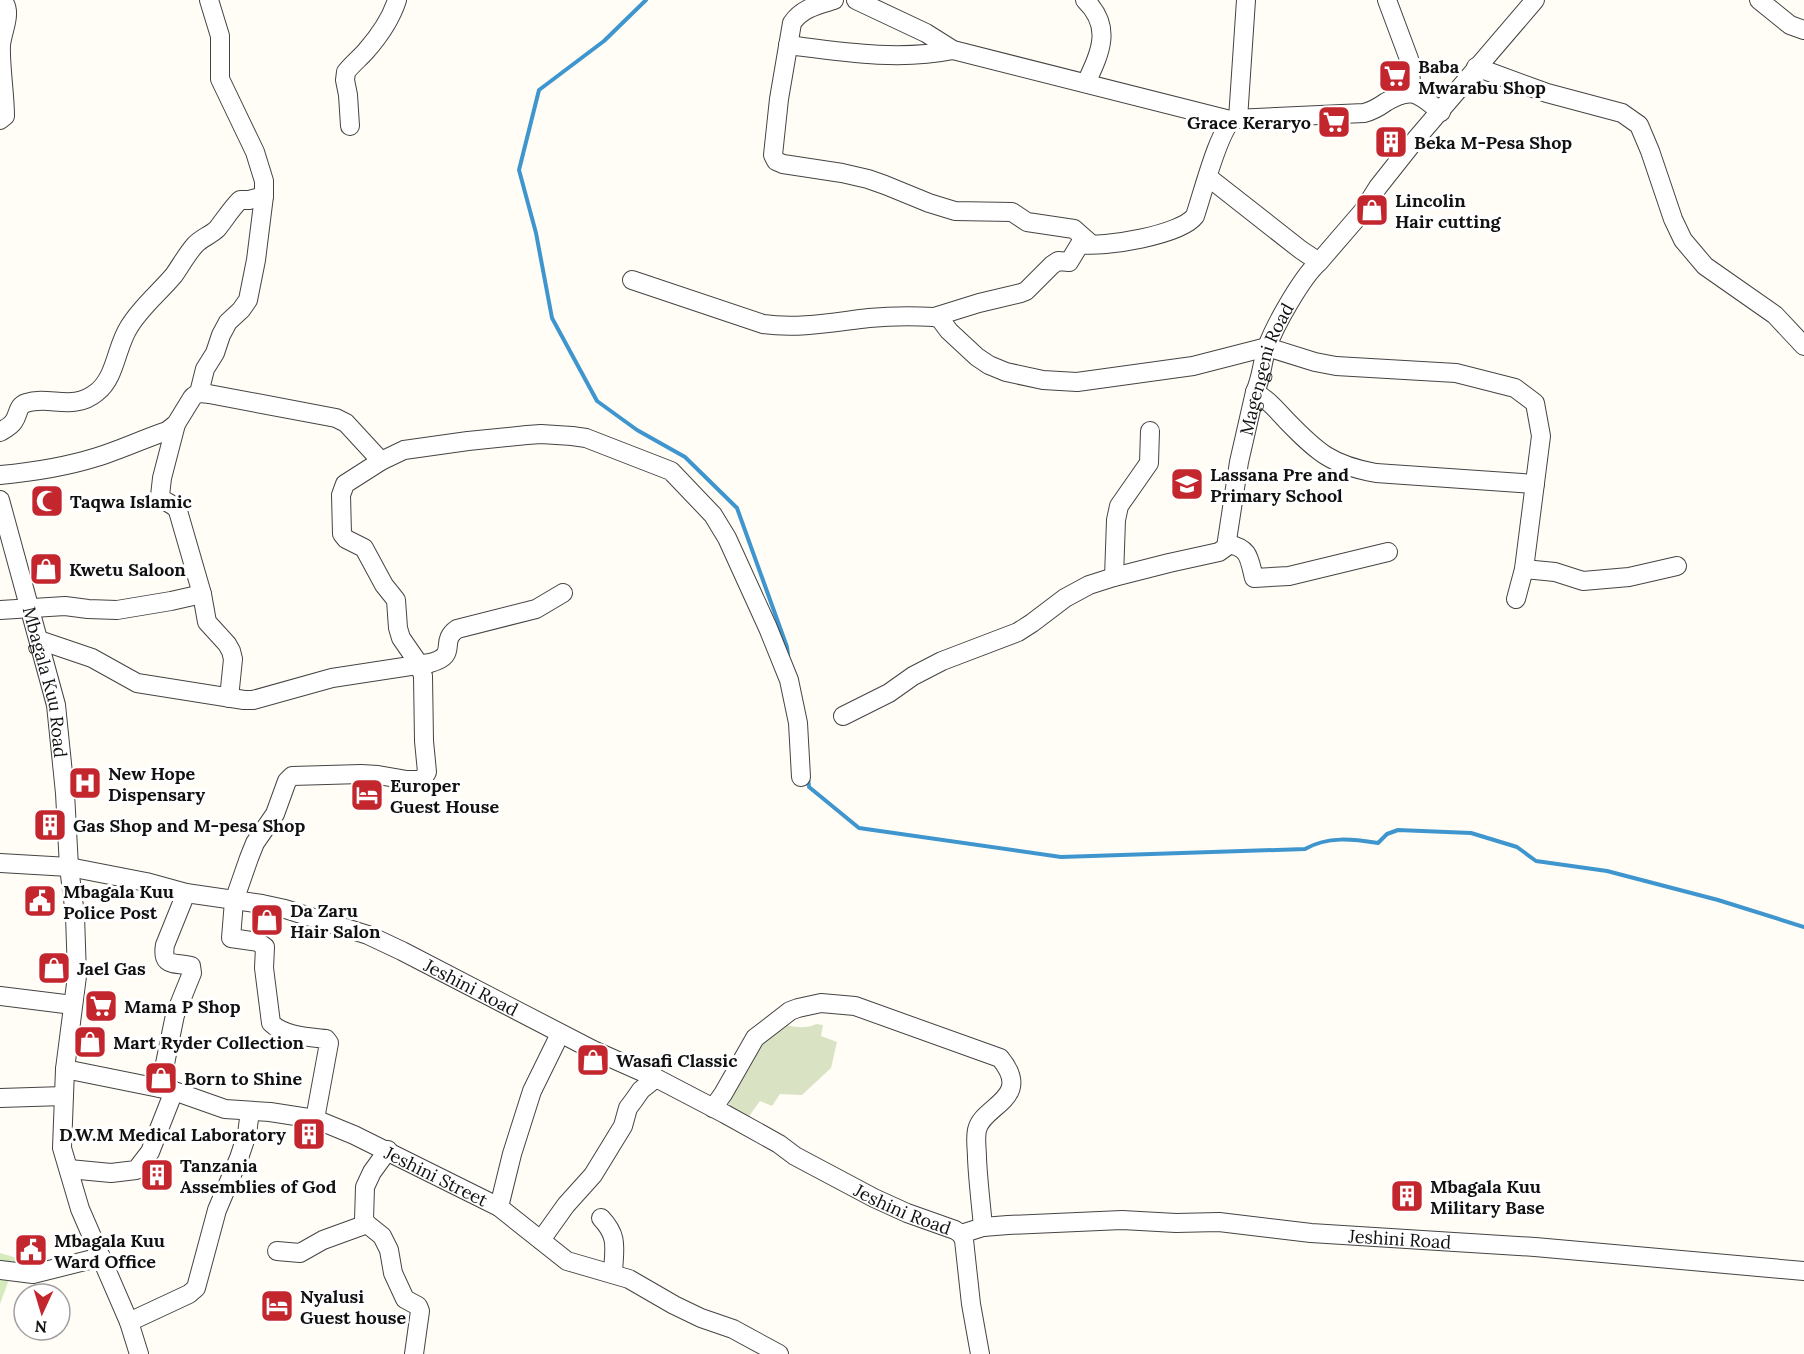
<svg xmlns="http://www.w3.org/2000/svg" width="1804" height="1354" font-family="Lora,serif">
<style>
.green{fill:#d5ebbd}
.cemetery{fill:#d9e3c4}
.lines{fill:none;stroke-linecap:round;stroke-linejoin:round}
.stream{stroke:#3f96cf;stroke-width:4}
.minor-casing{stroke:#444;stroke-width:20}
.minor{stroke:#fff;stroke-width:18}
.labels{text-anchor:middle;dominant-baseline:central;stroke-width:6;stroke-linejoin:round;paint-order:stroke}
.poi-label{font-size:18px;font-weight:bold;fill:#111;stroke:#fff;text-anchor:start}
.street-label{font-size:18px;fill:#111;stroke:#fff}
</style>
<rect width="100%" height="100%" fill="#fffdf5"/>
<path class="green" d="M0,1253L17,1258L0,1304Z"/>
<path class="cemetery" d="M782,1022C790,1028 807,1029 816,1024L823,1025L821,1036L837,1042L831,1068L802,1095L780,1094L772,1106L760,1101L747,1119C743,1117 737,1114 734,1111C710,1086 766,1038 782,1022Z"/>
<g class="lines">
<path class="stream" d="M646,0L604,41L539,90L519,170L536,233L552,318L597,401L637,430L685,457L737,508L787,647L788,655
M808,778L809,787L859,828L1061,857L1305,849C1328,836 1352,839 1378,843L1387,834L1398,830L1471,833L1517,847L1536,861L1607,871L1718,900L1804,927"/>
<g class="minor-casing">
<g id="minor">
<path d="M834,0C818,5 802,8 792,23L779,99L773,155L776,161L783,164L842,173L868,179L885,185L929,203L955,211L1012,212L1027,222L1074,229L1091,244"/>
<path d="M856,0L926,33L953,50L1230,120"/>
<path d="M1085,0C1113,27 1100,53 1086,83"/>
<path d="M1387,0L1409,59L1412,93"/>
<path d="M1759,0L1790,25L1804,30"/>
<path d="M0,2L5,4C11,15 2,33 1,45C0,65 5,94 5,116L0,120"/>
<path d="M788,45C843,52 899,61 953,50"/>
<path d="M1476,67L1547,93L1622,113L1639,125L1650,151L1673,219L1683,240L1705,266L1775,315L1804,346"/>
<path d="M1238,119L1246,0"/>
<path d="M350,126L348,95L345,80L346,72C352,64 360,58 366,51C380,35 391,19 397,0"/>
<path d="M1208,177L1301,250L1319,262"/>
<path d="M632,280L763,324C799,329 834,322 869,318C891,316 912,316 934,317L940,319L949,331L977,357L989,365L1006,372L1043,380L1077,382L1193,366L1267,347L1315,362L1336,366L1456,373L1515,388L1535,403L1541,436L1524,569L1516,599"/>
<path d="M934,317L979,303L1021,293L1026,291L1052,265L1058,261L1069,262L1080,244C1103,248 1181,235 1195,216C1202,196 1219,128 1234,119L1364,113C1372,111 1379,107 1386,102C1413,86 1418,94 1441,112"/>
<path d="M1255,392C1268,400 1276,409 1286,420C1317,452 1331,465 1376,473L1535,484"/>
<path d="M199,393L205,369L215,353L221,335L228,322L241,310L248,300L256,260L264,196V181L255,152L220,79V36L209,0"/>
<path d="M176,424L162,478L160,496C164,503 174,503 178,511L202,594L207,622L227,644L231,651L233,659L229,698"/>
<path d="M0,432C5,429 11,426 14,421C19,414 17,406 26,403C50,395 73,412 97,392C116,377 116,347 129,327C141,307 159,293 174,275C181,265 187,254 195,245C201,238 211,235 217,229C225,219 231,209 240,200H249L264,196"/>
<path d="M0,475C33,472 65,467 97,457C120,450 143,439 167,431L176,424L192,398C197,392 202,393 209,394L336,418L346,423L381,461"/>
<path id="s1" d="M0,500L56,705L65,793L69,867L75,915L77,976L65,1069L62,1148L80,1209L129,1322L139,1354"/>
<path d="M1228,544C1250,548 1249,559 1254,578L1289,576L1388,552"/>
<path d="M1524,569L1555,572L1583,581L1629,577L1677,566"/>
<path d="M1114,577L1116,520L1119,506L1149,463L1150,431"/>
<path d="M0,610L65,606L88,609L117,610L171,601L202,594"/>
<path d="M39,640L92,658L137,683L244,700H253L332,678L430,663C460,655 438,642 457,629L536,609L563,593"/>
<path id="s2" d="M843,716L889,693L913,676L942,661L1018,632L1032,623L1065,598L1089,585L1114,577L1169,563L1219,552L1226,547L1239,462L1255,392C1262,377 1262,362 1267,347C1275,325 1302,277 1319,262L1363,211L1378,187L1416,139L1535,0"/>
<path id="s3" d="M0,863L69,867L146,882L186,893L262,904L285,909L368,935L402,951L593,1050L656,1078L725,1114L779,1144L795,1156L874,1198L907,1213L955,1230L961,1234"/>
<path d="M0,996L73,1005"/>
<path id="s4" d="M65,1069L174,1091L225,1109L270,1112L315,1119L354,1135L499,1207L567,1261L629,1279L674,1305L701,1318L733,1329L779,1354"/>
<path d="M160,1088L175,1015L192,973L191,966C175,962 161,968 165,945L186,893"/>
<path d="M0,1098L64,1096"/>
<path d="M713,1108L723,1094L755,1038L790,1011L798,1008L821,1003L855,1006L1000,1058C1034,1099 982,1105 977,1130C975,1139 977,1149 977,1158C978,1181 981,1204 983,1227"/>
<path d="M315,1119L329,1043L326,1039C308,1037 284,1036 271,1023L264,968L265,947L258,942L231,938L234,901L249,858L255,843L275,814L287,781L292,776L361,774L378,775L407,780H419L424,777L427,772L424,741L423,676L419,664L401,638L398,628L396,600L384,585L364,548L346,539L342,534L341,495L345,484L381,461L404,450L468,441L527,435L541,434L572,436L586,438L671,471L713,515L727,538L768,628L789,680L798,723L801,777"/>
<path d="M388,1150L372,1172L365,1187L364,1220L367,1224L382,1236L389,1250L393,1273L405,1299L418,1306L420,1311L414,1354"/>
<path d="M69,1169L111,1173L136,1170L150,1152L174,1091"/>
<path d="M499,1207L512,1154L532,1091L560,1034"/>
<path d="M601,1218C619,1237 614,1248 613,1273"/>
<path id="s5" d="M961,1234L983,1227L1008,1225L1122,1220L1176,1223L1219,1222L1311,1233L1535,1247L1804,1271"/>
<path d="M961,1234L964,1240L971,1304L980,1354"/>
<path d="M541,1240L566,1205L593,1175L623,1126L628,1108L634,1100L641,1090L656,1078"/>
<path d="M277,1251L300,1253L323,1240L367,1224"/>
<path d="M0,1270L33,1274L101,1257"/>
<path d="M129,1322L189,1294L196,1288L217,1210L239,1158L247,1134L250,1111"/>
</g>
</g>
<use href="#minor" class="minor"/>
</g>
<defs>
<g id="supermarket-square" transform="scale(1.725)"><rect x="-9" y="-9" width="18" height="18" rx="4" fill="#c4262e" stroke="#fff"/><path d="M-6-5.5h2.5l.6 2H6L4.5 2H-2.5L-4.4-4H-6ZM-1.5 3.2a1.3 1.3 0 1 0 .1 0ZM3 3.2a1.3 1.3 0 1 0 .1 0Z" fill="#fff"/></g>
<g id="building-square" transform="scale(1.725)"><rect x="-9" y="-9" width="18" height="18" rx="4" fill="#c4262e" stroke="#fff"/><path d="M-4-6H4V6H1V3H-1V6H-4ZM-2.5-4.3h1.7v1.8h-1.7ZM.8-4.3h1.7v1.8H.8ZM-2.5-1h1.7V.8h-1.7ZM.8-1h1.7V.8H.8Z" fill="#fff"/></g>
<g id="shop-square" transform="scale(1.725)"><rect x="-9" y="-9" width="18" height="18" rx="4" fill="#c4262e" stroke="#fff"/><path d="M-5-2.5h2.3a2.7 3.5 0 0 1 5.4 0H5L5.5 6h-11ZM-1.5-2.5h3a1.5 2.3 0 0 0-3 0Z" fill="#fff"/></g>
<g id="school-square" transform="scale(1.725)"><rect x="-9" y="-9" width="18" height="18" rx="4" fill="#c4262e" stroke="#fff"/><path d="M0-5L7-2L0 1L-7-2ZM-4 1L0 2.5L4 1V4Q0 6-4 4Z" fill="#fff"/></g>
<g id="mosque-square" transform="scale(1.725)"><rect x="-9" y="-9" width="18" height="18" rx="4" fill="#c4262e" stroke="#fff"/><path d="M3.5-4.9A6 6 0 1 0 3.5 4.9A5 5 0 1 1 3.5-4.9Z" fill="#fff"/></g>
<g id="hospital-square" transform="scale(1.725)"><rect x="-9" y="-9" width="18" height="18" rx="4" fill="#c4262e" stroke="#fff"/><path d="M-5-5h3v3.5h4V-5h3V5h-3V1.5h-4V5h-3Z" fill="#fff"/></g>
<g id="hotel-square" transform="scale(1.725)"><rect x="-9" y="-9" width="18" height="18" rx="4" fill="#c4262e" stroke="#fff"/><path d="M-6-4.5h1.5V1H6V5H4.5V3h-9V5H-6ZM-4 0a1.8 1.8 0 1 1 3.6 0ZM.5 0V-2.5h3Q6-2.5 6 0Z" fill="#fff"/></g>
<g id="civic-square" transform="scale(1.725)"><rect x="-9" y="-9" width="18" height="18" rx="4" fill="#c4262e" stroke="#fff"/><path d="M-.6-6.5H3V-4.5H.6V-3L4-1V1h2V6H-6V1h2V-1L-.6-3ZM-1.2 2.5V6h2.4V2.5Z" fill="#fff"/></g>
</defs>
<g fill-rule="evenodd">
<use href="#supermarket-square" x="1395" y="76"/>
<use href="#supermarket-square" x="1334" y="122"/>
<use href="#building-square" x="1391" y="142"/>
<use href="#shop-square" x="1372" y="210"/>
<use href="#school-square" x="1187" y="484"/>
<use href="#mosque-square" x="47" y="501"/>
<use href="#shop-square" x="46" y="569"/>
<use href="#hospital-square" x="85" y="783"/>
<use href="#hotel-square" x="367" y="795"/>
<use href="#building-square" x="50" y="825"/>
<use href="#civic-square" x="40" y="901"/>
<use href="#shop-square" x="267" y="920"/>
<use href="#shop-square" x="54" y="968"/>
<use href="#supermarket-square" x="101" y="1006"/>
<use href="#shop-square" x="90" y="1042"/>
<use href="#shop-square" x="593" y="1060"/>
<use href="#shop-square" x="161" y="1078"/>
<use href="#building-square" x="309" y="1134"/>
<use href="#building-square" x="157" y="1175"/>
<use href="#building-square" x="1407" y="1196"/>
<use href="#civic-square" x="31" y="1250"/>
<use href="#hotel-square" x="277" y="1306"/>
</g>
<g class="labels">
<g class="poi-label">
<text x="1418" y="66">Baba<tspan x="1418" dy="21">Mwarabu Shop</tspan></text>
<text x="1311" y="122" text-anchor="end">Grace Keraryo</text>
<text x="1414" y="142">Beka M-Pesa Shop</text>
<text x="1395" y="200">Lincolin<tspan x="1395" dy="21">Hair cutting</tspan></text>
<text x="1210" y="474">Lassana Pre and<tspan x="1210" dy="21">Primary School</tspan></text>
<text x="70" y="501">Taqwa Islamic</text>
<text x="69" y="569">Kwetu Saloon</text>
<text x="108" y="773">New Hope<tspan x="108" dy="21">Dispensary</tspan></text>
<text x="390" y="785">Europer<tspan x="390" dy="21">Guest House</tspan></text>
<text x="73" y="825">Gas Shop and M-pesa Shop</text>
<text x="63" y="891">Mbagala Kuu<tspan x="63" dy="21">Police Post</tspan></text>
<text x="290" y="910">Da Zaru<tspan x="290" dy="21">Hair Salon</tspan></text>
<text x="77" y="968">Jael Gas</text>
<text x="124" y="1006">Mama P Shop</text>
<text x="113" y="1042">Mart Ryder Collection</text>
<text x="616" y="1060">Wasafi Classic</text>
<text x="184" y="1078">Born to Shine</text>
<text x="286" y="1134" text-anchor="end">D.W.M Medical Laboratory</text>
<text x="180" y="1165">Tanzania<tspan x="180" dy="21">Assemblies of God</tspan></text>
<text x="1430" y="1186">Mbagala Kuu<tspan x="1430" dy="21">Military Base</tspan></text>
<text x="54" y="1240">Mbagala Kuu<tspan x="54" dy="21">Ward Office</tspan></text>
<text x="300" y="1296">Nyalusi<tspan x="300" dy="21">Guest house</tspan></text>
</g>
<g class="street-label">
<text stroke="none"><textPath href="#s2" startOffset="606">Magengeni Road</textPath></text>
<text stroke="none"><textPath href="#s1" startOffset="188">Mbagala Kuu Road</textPath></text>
<text stroke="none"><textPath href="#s3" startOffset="492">Jeshini Road</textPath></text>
<text stroke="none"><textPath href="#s4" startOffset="390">Jeshini Street</textPath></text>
<text stroke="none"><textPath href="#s3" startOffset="978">Jeshini Road</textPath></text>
<text stroke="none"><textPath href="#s5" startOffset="441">Jeshini Road</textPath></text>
</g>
</g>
<g transform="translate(42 1312) rotate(184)"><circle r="28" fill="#ffffff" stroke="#a0a0a0" stroke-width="1.5"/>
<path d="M0-4.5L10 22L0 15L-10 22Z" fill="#c4262e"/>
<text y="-9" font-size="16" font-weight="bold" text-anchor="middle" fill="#111111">N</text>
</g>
</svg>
